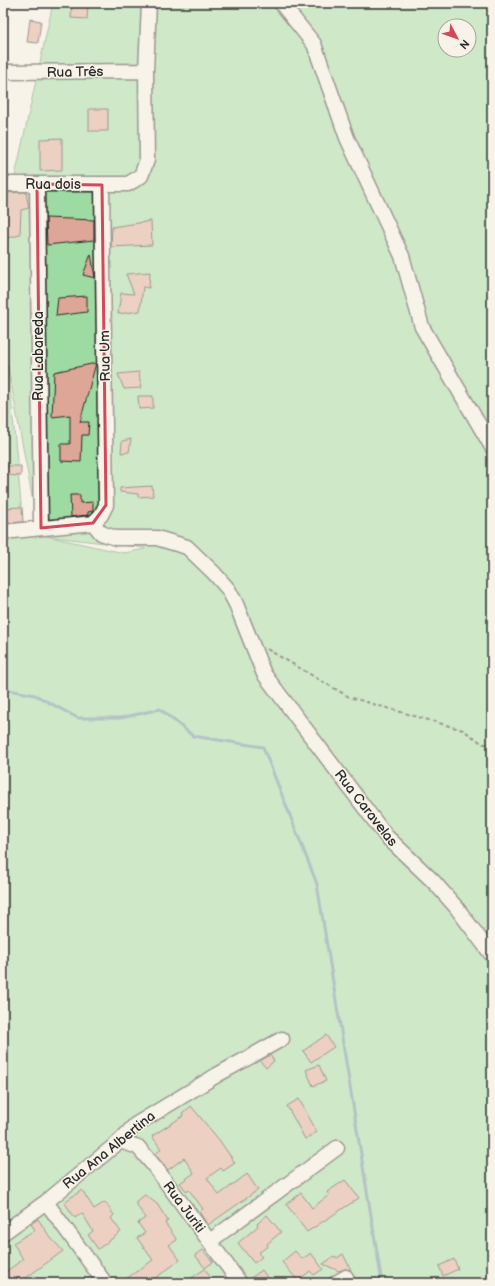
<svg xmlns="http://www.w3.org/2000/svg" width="495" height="1286" font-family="'Balsamiq Sans',sans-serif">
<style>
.green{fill:#9ddba2;stroke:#648366;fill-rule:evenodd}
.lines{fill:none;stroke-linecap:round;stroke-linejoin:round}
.stream{stroke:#628a9c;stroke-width:3}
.building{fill:#dda696;stroke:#2b2b2b}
.minor-casing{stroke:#2b2b2b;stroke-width:17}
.path{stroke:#2b2b2b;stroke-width:2;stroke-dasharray:4 3;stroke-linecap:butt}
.minor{stroke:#f7f3e8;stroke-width:14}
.marked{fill:none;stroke:#d1495b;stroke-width:3;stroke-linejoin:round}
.labels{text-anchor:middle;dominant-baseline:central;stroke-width:3;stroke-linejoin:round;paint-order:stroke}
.street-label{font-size:14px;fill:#2b2b2b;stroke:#f7f3e8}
</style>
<rect width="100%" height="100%" fill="#f7f3e8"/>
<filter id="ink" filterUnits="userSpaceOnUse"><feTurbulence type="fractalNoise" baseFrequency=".025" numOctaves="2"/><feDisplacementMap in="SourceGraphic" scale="8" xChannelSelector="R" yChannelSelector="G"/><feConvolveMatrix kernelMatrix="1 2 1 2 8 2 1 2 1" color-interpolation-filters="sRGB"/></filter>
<g filter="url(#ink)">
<path class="green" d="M53,3H492V1283H3V231ZM445,26H469V50H445ZM8,366V367L39,534L23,524ZM46,536L145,548V549L124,553Z"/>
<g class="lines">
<path class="stream" d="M3,689L35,695L78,718H121L160,709L193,736L263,747L317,884L382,1283"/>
</g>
<path class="building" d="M72,3L88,4L87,19L71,18Z
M30,19L41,21L38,43L27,42Z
M89,109H108V131H89Z
M62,138V170L40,171V139Z
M26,192L29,208L21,210L20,235L3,239L4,193Z
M46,218L94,220V240L47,245Z
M151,221L152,245L111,247L112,227Z
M91,254L95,278L83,275Z
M150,272L149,288L143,287L140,311L118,314L121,293L134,294L126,274Z
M87,296V312L56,316L58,298Z
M96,363L80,422H89L88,435H82L81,462L61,461V444H70V415L52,417L54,372Z
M139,372L141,388L124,389L118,374Z
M138,396H153V408L139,409Z
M131,439L129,452L121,453L122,441Z
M3,466H21V476L3,475Z
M152,486L153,496L138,497V494L120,492V488Z
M70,495H80V503L93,502V511L88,512V515L71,517Z
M22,507L23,522L5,523L4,508Z
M326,1035L334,1047L311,1062L303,1051Z
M270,1055L274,1061L266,1068L260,1061Z
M319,1065L326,1081L313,1086L306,1070Z
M299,1099L317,1132L305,1139L287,1106Z
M191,1106L220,1141L235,1163L223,1171L221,1168L207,1178L219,1195L247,1174L258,1190L208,1225L199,1212L203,1209L189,1190L187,1192L180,1183L194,1173L184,1158L168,1170L155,1154L161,1149L152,1136L183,1116L182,1114Z
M345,1180L359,1198L307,1232L286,1204L301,1193L312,1208L329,1195L327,1192Z
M82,1190L94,1209L105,1202L114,1215L111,1218L121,1232L98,1249L88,1235L93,1231L82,1213L75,1218L64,1202Z
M145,1195L157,1204L168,1221L165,1223L177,1240L169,1245L180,1260L153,1280L155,1283H120L153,1260L137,1238L145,1233L138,1223L145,1218L135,1202Z
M267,1215L281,1232L267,1244L268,1246L258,1253L262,1257L254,1263L238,1243L258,1226L257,1224Z
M38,1219L50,1237L63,1251L19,1283H3V1274L23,1259L13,1243L35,1230L31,1224Z
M203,1250L213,1262L205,1268L195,1255Z
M295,1251L302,1259L311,1253L323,1269L314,1275L310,1271L298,1281L282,1262Z
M343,1254L351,1270L345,1269L339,1271L323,1264L335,1256L337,1258Z
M454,1259L458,1269L443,1276L439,1266Z
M205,1269L212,1280L207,1283H184Z
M262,1270L271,1283H248V1280Z"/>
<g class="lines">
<g class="minor-casing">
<path id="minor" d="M281,3L314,44L347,138L402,256L422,327L492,447
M3,72L146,71
M3,184H128L141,176L147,160L146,71L149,3
M37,184L41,528
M93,523L101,533L116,538H157L187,547L214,573L228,589L236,604L264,674L386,836L434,882L456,907L492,955
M93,523L101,515L106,505L102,185
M3,532L93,523
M120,1141L138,1147L155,1167L240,1283
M46,1202L105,1283
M3,1233L46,1202L120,1141L135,1125L217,1075L282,1039
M210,1241L337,1148
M336,1283L346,1277"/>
</g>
<path class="path" d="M267,649L349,697L463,730L483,744H492"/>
<use href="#minor" class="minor"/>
</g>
</g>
<path d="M0 0H495V1286H0ZM37,184L102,185L106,505L93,523L41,528Z" fill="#f7f3e8" fill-opacity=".55" fill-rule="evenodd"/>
<path class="marked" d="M37,184L102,185L106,505L93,523L41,528Z"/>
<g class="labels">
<g class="street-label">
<text transform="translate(75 72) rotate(-1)">Rua Três</text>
<text x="53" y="184">Rua dois</text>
<text transform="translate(38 356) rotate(-90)">Rua Labareda</text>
<text transform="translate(105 356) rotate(-91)">Rua Um</text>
<text transform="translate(366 808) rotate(52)">Rua Caravelas</text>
<text transform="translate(109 1150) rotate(-39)">Rua Ana Albertina</text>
<text transform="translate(184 1207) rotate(53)">Rua Juriti</text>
</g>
</g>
<rect width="495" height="1286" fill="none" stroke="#f7f3e8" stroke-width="16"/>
<rect x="8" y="8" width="479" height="1270" fill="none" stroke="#2b2b2b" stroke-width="1.5" filter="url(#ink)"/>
<g transform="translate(457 38) rotate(131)"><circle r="19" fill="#f7f3e8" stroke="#a5a39c"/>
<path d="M0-3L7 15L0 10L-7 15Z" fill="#d1495b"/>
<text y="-6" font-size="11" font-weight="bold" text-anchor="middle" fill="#2b2b2b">N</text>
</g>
</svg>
